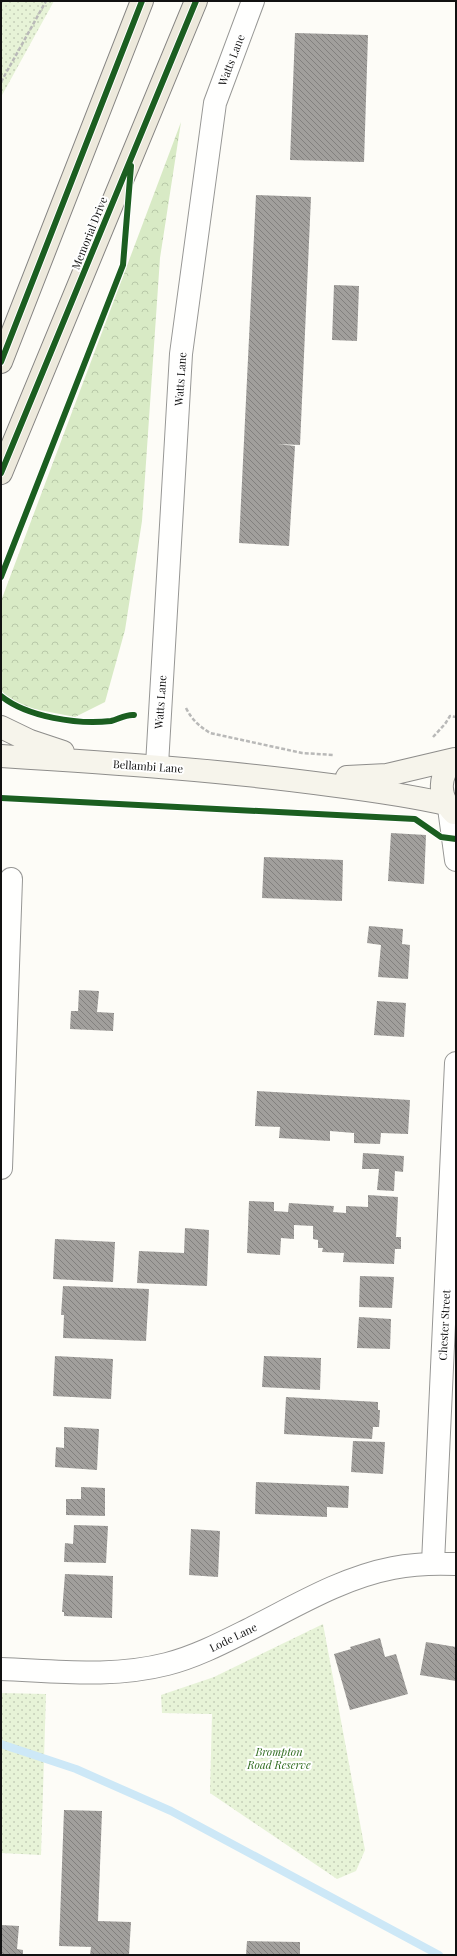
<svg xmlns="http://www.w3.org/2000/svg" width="457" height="1956" font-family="'Playfair Display',serif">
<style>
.forest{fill:url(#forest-crowns)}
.park{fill:url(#park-dots)}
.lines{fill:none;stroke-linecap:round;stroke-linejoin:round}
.stream{stroke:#cde8f7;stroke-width:8}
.building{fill:url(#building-back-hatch)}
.minor-casing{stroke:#979795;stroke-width:24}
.secondary-casing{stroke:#8e8d8b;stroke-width:24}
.primary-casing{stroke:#858482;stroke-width:24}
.path{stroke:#b9b9b8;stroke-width:2.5;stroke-dasharray:4 2;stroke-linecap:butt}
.minor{stroke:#fffffe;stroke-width:22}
.secondary{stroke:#f6f4eb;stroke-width:22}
.primary{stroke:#ede9dc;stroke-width:22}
.cycleway-casing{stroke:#fff;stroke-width:8}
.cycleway{stroke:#1b5e20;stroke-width:6}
.labels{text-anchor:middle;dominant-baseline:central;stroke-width:4;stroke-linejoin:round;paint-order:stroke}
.street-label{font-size:11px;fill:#111;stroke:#fff}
.park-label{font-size:11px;font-style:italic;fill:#2f6b1f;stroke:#fff}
</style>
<defs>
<pattern id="forest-crowns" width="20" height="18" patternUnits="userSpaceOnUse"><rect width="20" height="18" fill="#d8eac5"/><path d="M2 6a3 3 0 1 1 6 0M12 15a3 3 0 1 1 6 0" fill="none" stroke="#b8c8a8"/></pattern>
<pattern id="park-dots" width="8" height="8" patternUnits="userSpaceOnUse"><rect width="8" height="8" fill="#e7f3d7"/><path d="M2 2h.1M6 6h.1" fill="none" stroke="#c5cfb8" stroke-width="1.8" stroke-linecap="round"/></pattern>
<pattern id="building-back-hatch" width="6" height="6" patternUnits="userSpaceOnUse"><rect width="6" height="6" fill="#a19f9c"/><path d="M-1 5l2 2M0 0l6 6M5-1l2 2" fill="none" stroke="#82807e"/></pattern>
</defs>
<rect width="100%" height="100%" fill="#fdfcf7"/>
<path class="forest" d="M181,122L160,258L142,521L125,630L105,702L75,717L14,705L1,690V601Z"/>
<path class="park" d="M1,1H54L1,97Z
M323,1624L365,1850L356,1871L337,1879L210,1793L212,1714L162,1713L161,1695L214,1677Z
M1,1693L46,1694L41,1855L1,1853Z"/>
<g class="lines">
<path class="stream" d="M1,1744L76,1769L171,1811L439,1955"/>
</g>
<path class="building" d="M295,33L368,35L364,162L290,160Z
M256,195L311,197L300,445L278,444L295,446L289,546L239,543Z
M334,285L359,286L357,341L332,340Z
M391,833L426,835L424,884L388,881Z
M264,857L343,860L342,901L262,898Z
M369,926L403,929L402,944L410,945L408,979L378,977L381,945L367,943Z
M79,990L99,991L97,1012L114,1013L113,1031L70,1029L71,1011H78Z
M377,1001L406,1003L404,1037L374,1035Z
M257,1091L410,1100L408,1134L381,1133L380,1144L354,1143V1133L330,1131V1141L279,1138L280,1127L255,1126Z
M363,1153L404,1156L403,1172L395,1171L394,1191L377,1190L379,1169H362Z
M368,1195L398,1197L396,1237H401V1249H395L394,1264L343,1262L344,1253L322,1252L323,1248H318V1240L313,1239V1226L294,1225V1239L281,1238L280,1255L247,1253L249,1201L274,1202V1211L288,1212L289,1203L334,1206L333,1212L346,1213V1206L368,1207Z
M185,1228L209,1230L207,1286L137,1283L139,1251L184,1253Z
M55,1239L115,1242L113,1282L53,1279Z
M360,1276L394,1277L392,1308L359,1307Z
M63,1286L149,1289L146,1341L63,1338L64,1315H61Z
M359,1317L391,1319L390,1349L357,1348Z
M55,1356L113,1359L111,1399L53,1396Z
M264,1356L321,1358L320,1390L262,1387Z
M286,1397L378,1402V1410H380L379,1427H373L372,1439L284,1434Z
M64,1427L99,1429L97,1470L55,1467L56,1447L64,1448Z
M353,1441L385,1442L383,1474L351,1472Z
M256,1482L349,1486L348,1508L327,1507V1517L255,1514Z
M81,1487L105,1488V1516L66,1515V1499H81Z
M74,1525L108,1526L106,1563L64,1562L65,1543L73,1544Z
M191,1529L220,1531L218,1577L189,1575Z
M65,1574L113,1576L112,1618L64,1616V1612H62Z
M380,1638L385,1657L396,1654L408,1694L350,1710L334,1654L351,1649L350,1647Z
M426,1642L456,1647V1681L420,1675Z
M64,1810L102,1811L98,1921L131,1922L129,1955H90L91,1947L59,1946Z
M1,1925L19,1926L17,1949L23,1950V1955H1Z
M247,1941L300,1942V1955H246Z"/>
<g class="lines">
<g class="minor-casing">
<path id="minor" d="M157,765L181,354L215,103L253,1
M449,808L456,860
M1,1168L11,879
M433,1563L456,1063
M1,1669C56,1671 113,1678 167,1664C195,1657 222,1643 248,1630C294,1607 341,1578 393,1568C413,1564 435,1563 456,1564"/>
</g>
<g class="secondary-casing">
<path id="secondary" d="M1,727L30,741L63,752
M1,756C111,763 220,770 330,785C369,790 408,795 446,804
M347,777L387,775L455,759
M454,813C437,796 438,774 456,759"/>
</g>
<g class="primary-casing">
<path id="primary" d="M1,362L142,1
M1,473L196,1"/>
</g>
<path class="path" d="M1,82L46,1
M186,708C192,720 199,726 210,733L302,753L334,755
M433,737L445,724L450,716L456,717"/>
<use href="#minor" class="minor"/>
<use href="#secondary" class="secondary"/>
<use href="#primary" class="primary"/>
<g class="cycleway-casing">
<path id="cycleway" d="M1,362L142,1
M1,473L196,1
M1,577L123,265L131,166
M1,696C27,717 78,725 111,721C119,719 126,714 134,715
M1,798L415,819L441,837L456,839"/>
</g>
<use href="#cycleway" class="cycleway"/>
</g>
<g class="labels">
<g class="street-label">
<text transform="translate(231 60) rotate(-69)">Watts Lane</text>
<text transform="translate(89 233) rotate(-68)">Memorial Drive</text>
<text transform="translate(180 379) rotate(-86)">Watts Lane</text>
<text transform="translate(160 702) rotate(-86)">Watts Lane</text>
<text transform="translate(148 766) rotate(4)">Bellambi Lane</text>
<text transform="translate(444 1325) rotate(-87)">Chester Street</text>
<text transform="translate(233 1637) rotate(-26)">Lode Lane</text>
</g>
<g class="park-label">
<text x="279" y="1751">Brompton<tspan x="279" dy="13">Road Reserve</tspan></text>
</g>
</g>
<rect width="457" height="1956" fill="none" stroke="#111111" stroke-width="4"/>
</svg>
